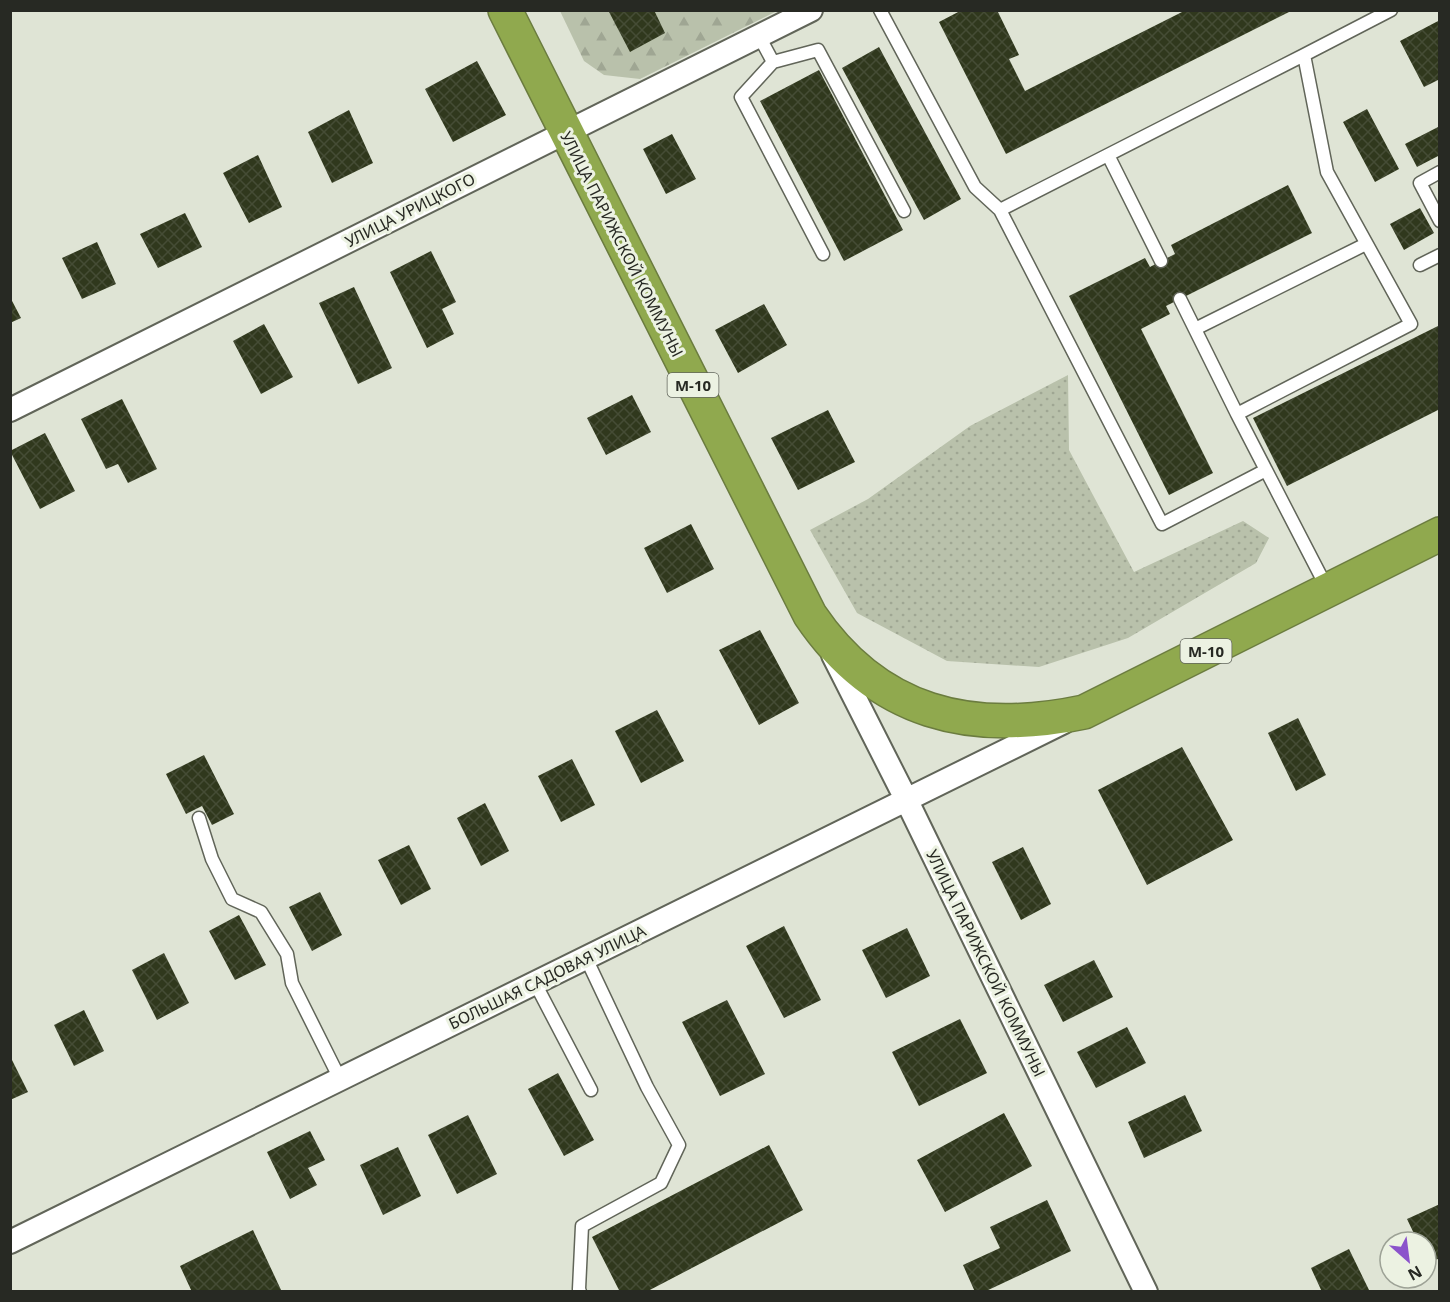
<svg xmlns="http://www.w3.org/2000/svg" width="1450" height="1302" font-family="'Noto Sans',sans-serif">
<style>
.grass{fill:url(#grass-dots)}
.forest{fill:url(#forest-firs)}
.building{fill:url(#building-cross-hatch)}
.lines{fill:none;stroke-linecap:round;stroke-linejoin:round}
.lane-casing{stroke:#616559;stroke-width:15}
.street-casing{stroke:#616559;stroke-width:26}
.highway-casing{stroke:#6b7c3f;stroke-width:36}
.lane{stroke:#fff;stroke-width:12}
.street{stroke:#fff;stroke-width:22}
.highway{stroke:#90a94e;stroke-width:33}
.labels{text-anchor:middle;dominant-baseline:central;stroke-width:6;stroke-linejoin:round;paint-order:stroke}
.shield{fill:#ecf2e2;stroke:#62655c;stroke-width:1.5}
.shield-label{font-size:15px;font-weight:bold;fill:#272923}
.street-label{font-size:16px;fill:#272923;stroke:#ecf2e2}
</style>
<defs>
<pattern id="grass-dots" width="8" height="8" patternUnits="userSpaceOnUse" patternTransform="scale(1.5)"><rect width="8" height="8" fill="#b9c1ab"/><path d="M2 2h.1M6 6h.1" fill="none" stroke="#9fa693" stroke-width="1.8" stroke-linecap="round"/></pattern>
<pattern id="forest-firs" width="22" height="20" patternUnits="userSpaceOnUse" patternTransform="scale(1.5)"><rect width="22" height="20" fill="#b9c1ab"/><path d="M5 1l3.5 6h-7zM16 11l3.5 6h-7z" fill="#9fa693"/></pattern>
<pattern id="building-cross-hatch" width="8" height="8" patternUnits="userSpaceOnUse" patternTransform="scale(1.5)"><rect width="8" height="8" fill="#30381d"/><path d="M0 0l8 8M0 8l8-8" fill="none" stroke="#454c35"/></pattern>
</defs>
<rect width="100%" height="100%" fill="#dfe4d5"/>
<path class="grass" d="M1068,375L1069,450L1134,572L1243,521L1269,538L1256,563L1128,638L1039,667L947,661L857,613L810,530L868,499L970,426Z"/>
<path class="forest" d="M560,11H777L640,79L604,75L584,61Z"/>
<path class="building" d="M608,10H654L665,33L630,52Z
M962,10H997L1019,55L1009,59L1025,91L1186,10H1293L1006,154L939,22Z
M1440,20V79L1424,87L1400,41Z
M879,47L961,199L924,220L842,68Z
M477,61L506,115L453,142L425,89Z
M819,70L903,230L844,261L760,101Z
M1367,109L1399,169L1375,182L1343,122Z
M349,110L373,163L332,183L308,132Z
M1440,126V155L1417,167L1405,144Z
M672,134L696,179L666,194L643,149Z
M258,155L282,207L249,223L223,173Z
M1288,185L1312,233L1166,306L1170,314L1141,329L1213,473L1169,495L1069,296L1145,258L1150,267L1161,261L1175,254L1171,245Z
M1420,208L1434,233L1404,250L1390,224Z
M185,213L202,247L158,268L140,234Z
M97,242L116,284L82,299L62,258Z
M431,251L456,302L442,309L454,334L427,348L390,272Z
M354,287L392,368L358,384L319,303Z
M10,297L21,318L10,323Z
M764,304L787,345L738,373L715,330Z
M264,324L293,377L261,394L233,341Z
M1440,325V409L1287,486L1253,418Z
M632,395L651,432L606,455L587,418Z
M122,399L157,469L128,483L118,464L106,469L81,419Z
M828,410L855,462L798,490L771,438Z
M45,433L75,491L40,509L10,451Z
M691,524L714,569L667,593L644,548Z
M760,630L799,703L759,725L719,650Z
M657,710L684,761L641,783L615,731Z
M1298,718L1326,775L1296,791L1268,733Z
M1182,747L1233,840L1147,885L1098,790Z
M204,755L234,814L212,825L202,806L186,814L166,774Z
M572,759L595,805L561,822L538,776Z
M485,803L509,851L481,866L457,818Z
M409,845L431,889L401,905L378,860Z
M1023,847L1051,904L1021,920L992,862Z
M320,892L342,935L312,951L289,907Z
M239,915L266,965L235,980L209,931Z
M784,926L821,1000L784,1018L746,946Z
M907,928L930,976L886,998L862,950Z
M164,953L189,1003L157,1020L132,970Z
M1094,960L1113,997L1063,1022L1044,985Z
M727,1000L765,1074L720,1096L682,1022Z
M84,1010L104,1051L74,1066L54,1025Z
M960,1019L987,1073L919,1106L892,1052Z
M1127,1027L1146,1063L1096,1088L1077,1052Z
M10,1056L28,1092L10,1100Z
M558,1073L594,1140L564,1156L528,1089Z
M1185,1095L1202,1131L1144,1158L1128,1122Z
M1004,1113L1032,1166L945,1212L917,1160Z
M468,1115L497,1174L457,1194L428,1135Z
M310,1131L325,1160L308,1168L317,1185L290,1199L267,1152Z
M769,1145L803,1210L646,1292H620L592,1237Z
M398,1147L421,1196L383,1215L360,1165Z
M1047,1200L1071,1251L984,1292H975L963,1265L1000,1248L990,1227Z
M1440,1204V1258L1429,1263L1426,1257V1242H1418L1407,1219Z
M253,1230L282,1292H192L180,1266Z
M1349,1249L1370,1292H1322L1311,1268Z"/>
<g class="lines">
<g class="lane-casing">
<path id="lane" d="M880,10L975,187L1000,210
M759,36L773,62L818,50L904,211
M773,62L741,97L823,254
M1108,155L1161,261
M1440,172L1420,183L1440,221
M1420,265L1440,255
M1180,299L1237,414
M1195,329L1366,244
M1266,470L1162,524L1000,210L1304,55
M1328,590L1237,414L1411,324L1327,172L1304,55L1391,10
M199,818L212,859L232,899L261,912L287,954L292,983L340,1079
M535,983L591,1090
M580,1292L579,1289L582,1226L661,1183L679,1145L647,1087L586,958"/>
</g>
<g class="street-casing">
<path id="street" d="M10,410L811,10
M833,655L906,799L1146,1292
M10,1242L1064,722"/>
</g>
<g class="highway-casing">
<path id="highway" d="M505,10L810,615C877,714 971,736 1084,712L1440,534"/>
</g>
<use href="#lane" class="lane"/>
<use href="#street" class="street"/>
<use href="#highway" class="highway"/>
</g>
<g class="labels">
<g class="shield">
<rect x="667.5" y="373" width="51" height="24" rx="4.5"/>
<rect x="1180.5" y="639" width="51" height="24" rx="4.5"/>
</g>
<g class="shield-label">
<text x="693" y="385">М-10</text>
<text x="1206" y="651">М-10</text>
</g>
<g class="street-label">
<text transform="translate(410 210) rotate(-27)">УЛИЦА УРИЦКОГО</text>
<text transform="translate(622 244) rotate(63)">УЛИЦА ПАРИЖСКОЙ КОММУНЫ</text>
<text transform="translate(986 963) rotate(64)">УЛИЦА ПАРИЖСКОЙ КОММУНЫ</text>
<text transform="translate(547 977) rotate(-26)">БОЛЬШАЯ САДОВАЯ УЛИЦА</text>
</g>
</g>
<rect width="1450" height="1302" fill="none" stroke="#272923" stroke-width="24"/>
<g transform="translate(1408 1260) rotate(152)"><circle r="28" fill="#ecf2e2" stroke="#9da296" stroke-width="1.5"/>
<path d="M0-4.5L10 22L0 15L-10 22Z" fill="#8b53cb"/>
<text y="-9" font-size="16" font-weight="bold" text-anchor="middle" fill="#272923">N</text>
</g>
</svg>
